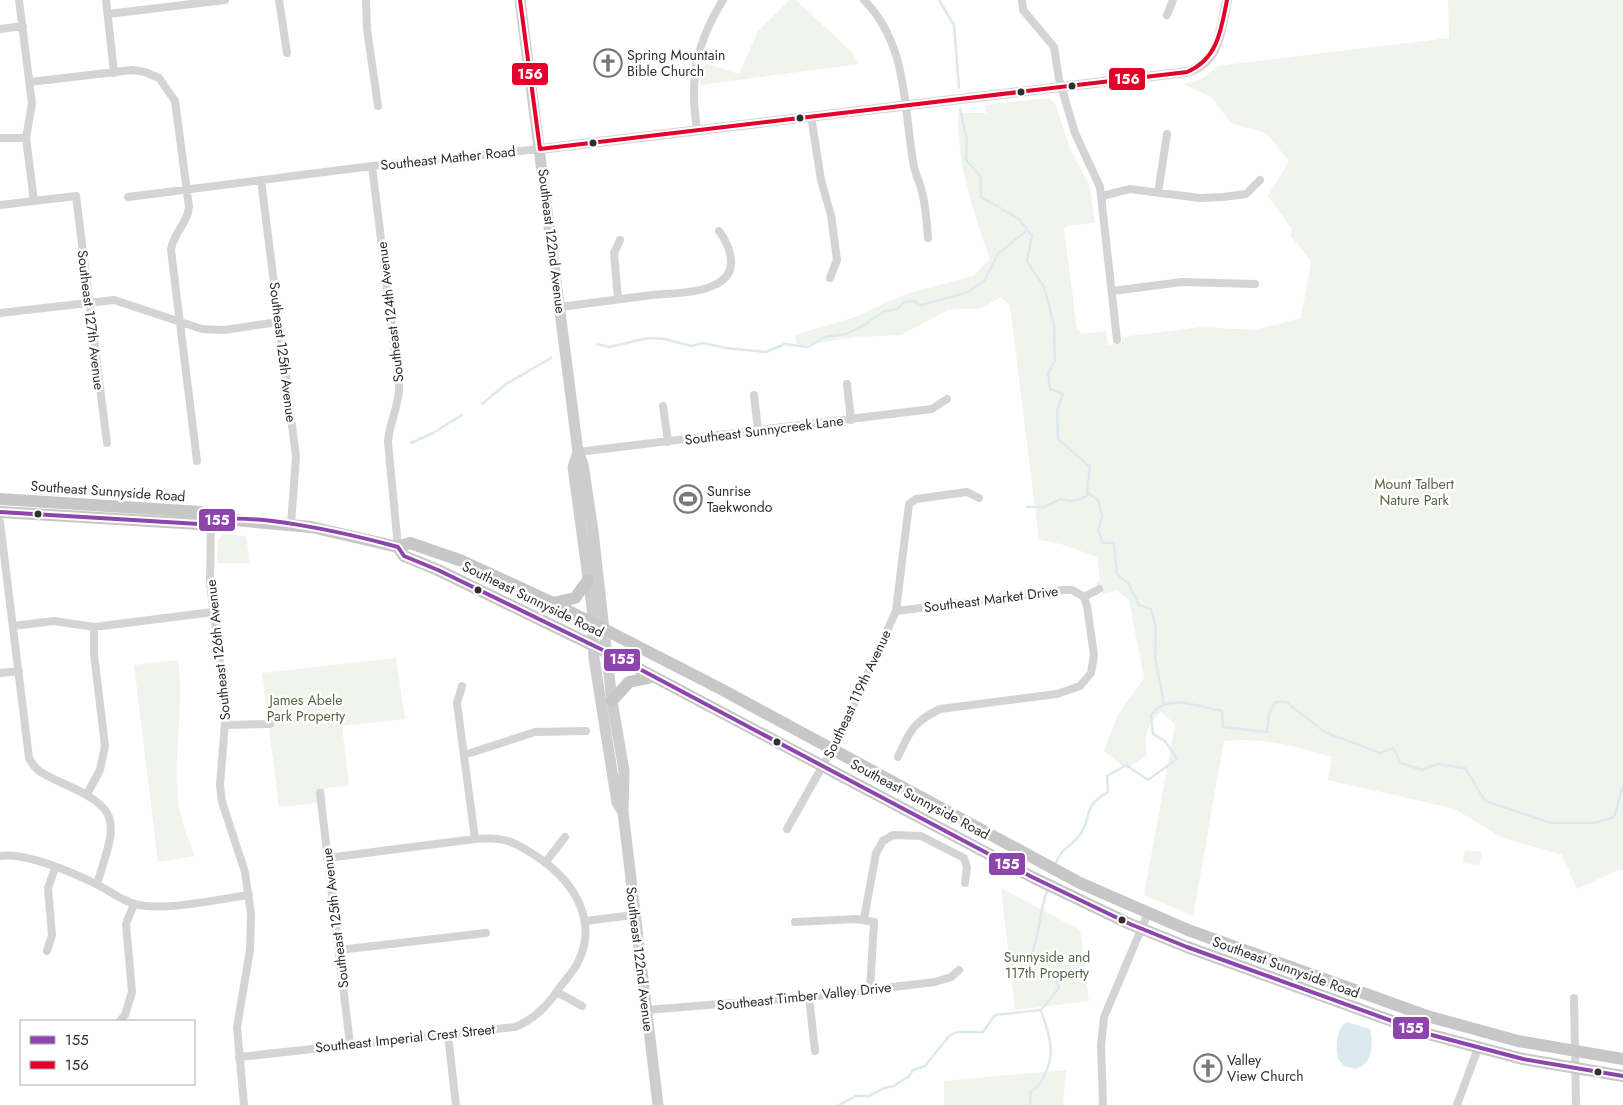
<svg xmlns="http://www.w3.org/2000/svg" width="1623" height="1105" font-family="Jost,sans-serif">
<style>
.green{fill:#f1f3ed}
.water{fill:#dceaef}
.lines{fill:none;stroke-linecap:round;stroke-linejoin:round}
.stream{stroke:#dceaef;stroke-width:2.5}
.minor{stroke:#d4d4d4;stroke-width:8}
.tertiary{stroke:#d4d4d4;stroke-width:10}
.secondary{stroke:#cdcdcd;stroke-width:11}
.primary{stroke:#c7c7c7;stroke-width:12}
.bus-1-casing{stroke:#fff;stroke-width:8}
.bus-2-casing{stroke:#fff;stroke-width:8}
.bus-1{stroke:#8e44ad;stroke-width:4}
.bus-2{stroke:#e4002b;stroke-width:4}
.bus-dot{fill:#2f2f2f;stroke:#fff;stroke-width:2}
.labels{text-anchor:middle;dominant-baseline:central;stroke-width:5;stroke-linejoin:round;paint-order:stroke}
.poi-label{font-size:14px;fill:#2f2f2f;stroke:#fff;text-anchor:start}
.street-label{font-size:14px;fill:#2f2f2f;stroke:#fff}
.park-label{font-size:14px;fill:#576641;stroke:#fff}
.line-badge{stroke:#fff;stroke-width:2}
.badge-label{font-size:14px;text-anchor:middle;font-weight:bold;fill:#fff}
</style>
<rect width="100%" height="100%" fill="#fff"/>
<path class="green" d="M790,0H796L852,52L859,64L700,85L705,63L739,74L758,31Z
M1448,0H1623V870H1618L1577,889L1562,855L1501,837L1455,809L1328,780L1332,757C1296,746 1262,737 1224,741L1193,916L1144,895L1175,725L1161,711C1147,728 1143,733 1147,755L1126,769L1104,751L1117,716L1144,678L1129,600L1117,591L1103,594L1096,582L1100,580L1097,557L1061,544L1039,540L1010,306L1001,297L981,308L948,310L901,335L856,337L797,346L795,335L855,317L906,294L973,276L990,259C973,211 957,164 958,113H986L985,105L1049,98L1055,103L1070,148L1090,186L1095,223L1067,226L1064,229L1077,329L1082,334L1106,331L1108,345L1122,343V337L1201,327L1254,330L1301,318L1311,261L1291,236V228L1268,196L1289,161L1266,133L1231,123L1211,97L1183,84L1202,79L1217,66L1449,38Z
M224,534L246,536L250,563H217L218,539Z
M396,658L405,719L342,726L349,786L325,788L326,802L279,807L262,673Z
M178,660C185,710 171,762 180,812C183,827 190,842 195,856L158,862L134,665Z
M1465,850L1482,852L1480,863L1478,865L1463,863Z
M1001,888L1080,930L1089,1001L1015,1010Z
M1066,1070L1063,1105H944V1081Z"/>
<path class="water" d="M1347,1022L1370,1029C1373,1044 1374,1063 1356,1069L1344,1066L1338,1059C1336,1046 1335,1029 1347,1022Z"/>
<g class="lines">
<path class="stream" d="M939,0L954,25L959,88
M960,109L967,140L966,160L981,177V197L1019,219L1032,236L1027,261L1044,287L1054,325L1055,361L1048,373L1050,389L1063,394L1057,411L1058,439L1090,467L1087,492L1098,500L1102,516L1098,531L1103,543H1114L1117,574L1128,583L1139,605L1151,609L1156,628L1155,656L1164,705
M597,344L609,347L648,338L665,339L691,346L703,343L726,348L766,352L785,344L808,347L825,337L846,334L859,328L885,311L897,309L904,302L913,301L922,305L968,292L984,281L998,254L1027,230
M482,404L506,384L551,358
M411,443L433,433L462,415
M1027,507H1044L1061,499C1071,503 1081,500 1089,494
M1055,866C1060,848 1069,849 1079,836C1094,816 1080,808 1108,792L1107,776L1126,765L1148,780L1177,759L1165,741L1153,734L1151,715C1169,692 1198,707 1222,711L1223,727L1267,732L1269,714L1275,702H1286L1325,732L1380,753L1393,748L1401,763L1422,770L1437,764L1465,768L1485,801L1551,823H1595L1614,817L1623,786
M839,1105L856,1096H869L884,1088L894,1086L909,1076L913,1070L925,1066L949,1036L957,1032H983L995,1015L1040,1010
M1030,1105L1031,1091C1039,1087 1040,1084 1044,1076C1057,1051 1049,1036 1041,1010L1059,988L1055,978L1032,953C1040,932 1040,911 1047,890"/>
<path class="minor" d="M19,0L32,104L26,138L34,201
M106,0L114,73
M279,0L287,53
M366,0L367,29L378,106
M864,0C909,46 903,108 914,167C916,175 920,183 922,192C926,207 927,223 928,238
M1022,0L1023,10L1054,47L1059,79L1075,133L1100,187L1117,340
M108,14L225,0
M1167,15L1173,0
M0,29L23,26
M30,82L132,70L145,72L159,78L175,101L189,207C188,223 173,233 171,250L197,461
M811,116L821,180L831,215L837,260L830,278
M697,129C689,78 696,44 723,0
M0,138H26
M372,166L399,385C400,405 389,422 388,442L398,547
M261,180L296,457L291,524
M1158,193L1167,134
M1102,196L1130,189L1200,198L1223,197L1246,194L1260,180
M128,197L372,166L540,149
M0,205L76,196L107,443
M1112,291L1182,282L1255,284
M618,299L614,253L620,240
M560,307C591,303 621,299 652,295C672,293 702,294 720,282C739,270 730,246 719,231
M0,313L114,300L202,329L224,330L278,322
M847,384L851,420
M754,395L758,430
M663,406L668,442
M578,452L932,409L947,399
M211,518L210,583L226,710L220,785L222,802L245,872L251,914L250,950L237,1027L244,1105
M0,522L29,758C35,771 45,775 58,781C124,810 117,820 97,884
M1084,597L1099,589
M896,611L1064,590H1072L1084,597
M13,626L54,621L94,627L213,612
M0,673L19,671
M462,686L457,703L475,839
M226,725L270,724
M464,755L535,732L586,731
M898,757C909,732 914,721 940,709L1057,694L1080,686L1091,673L1094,655L1087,606L1084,597
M320,793L350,1044
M87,794L100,770L105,746L94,654V627
M787,829L839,737L896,611L909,504L916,499L967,492L979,498
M0,856C26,852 74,873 98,885C110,891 122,901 135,904C163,912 218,899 249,895
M545,863L565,837
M864,919L876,853L883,841L893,835L921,836L964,858L967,867L965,883
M585,921L634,915
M795,922L856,919L874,922L870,990
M339,950L486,933
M47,951L52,935L48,888L55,868
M557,992L582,1006
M809,997L815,1051
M1574,998L1576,1105
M646,1010L809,997L935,982L951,977L959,970
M120,1021L125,1015L132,992L126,924L134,904
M448,1035L456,1105
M239,1057L515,1027C535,1019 548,1005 560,987C566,979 574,971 578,962C598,922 575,884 542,860C517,843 507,836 475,839L327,858
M1103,1105L1101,1045L1104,1017L1148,913
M1457,1105L1478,1048"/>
<path class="tertiary" d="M540,149L1187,72C1220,63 1221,28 1227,0"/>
<path class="secondary" d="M520,0L578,452L583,464L593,531L612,701L624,771L623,812L658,1105
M578,452L573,467L592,607L594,658L617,803L623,812"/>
<path class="primary" d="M0,499L201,512L211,518L311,527L398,547L410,543L462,561L553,603L719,688L1080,883L1188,930L1427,1016L1518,1041L1623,1059
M0,512L199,524L211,518
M398,547L404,556L438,570L617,657L1032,877L1130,924L1187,947L1428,1034L1523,1059L1623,1076
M553,603L575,598L588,580
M612,701L629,682L653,677"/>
<g class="bus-1-casing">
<path id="bus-1" d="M0,512L199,524C240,507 354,535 398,547L404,556L438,570L617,657L1032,877L1130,924L1187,947L1428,1034L1523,1059L1623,1076"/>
</g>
<g class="bus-2-casing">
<path id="bus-2" d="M520,0L540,149
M540,149L1187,72C1218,59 1221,30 1227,0"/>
</g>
<use href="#bus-1" class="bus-1"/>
<use href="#bus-2" class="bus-2"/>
</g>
<defs>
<g id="church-ring" transform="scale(1.4375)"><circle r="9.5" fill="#fff" stroke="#787878" stroke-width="1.5"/><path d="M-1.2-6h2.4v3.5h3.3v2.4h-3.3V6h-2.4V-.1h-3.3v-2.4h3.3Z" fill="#787878"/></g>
<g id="stadium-ring" transform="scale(1.4375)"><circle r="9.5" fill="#fff" stroke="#787878" stroke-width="1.5"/><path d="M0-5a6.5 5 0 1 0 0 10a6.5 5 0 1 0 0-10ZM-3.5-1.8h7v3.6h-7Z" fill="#787878"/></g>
</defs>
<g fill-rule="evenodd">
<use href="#church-ring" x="608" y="63"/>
<use href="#stadium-ring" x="688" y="499"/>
<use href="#church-ring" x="1208" y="1068"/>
</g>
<g class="bus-dot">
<circle cx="1072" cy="86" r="4.5"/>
<circle cx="1021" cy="92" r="4.5"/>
<circle cx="800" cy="118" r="4.5"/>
<circle cx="593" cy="143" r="4.5"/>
<circle cx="38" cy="514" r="4.5"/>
<circle cx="478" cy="590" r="4.5"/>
<circle cx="777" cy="742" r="4.5"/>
<circle cx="1122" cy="920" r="4.5"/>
<circle cx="1598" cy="1072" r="4.5"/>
</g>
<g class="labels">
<g class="poi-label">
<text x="627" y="55">Spring Mountain<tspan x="627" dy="16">Bible Church</tspan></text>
<text x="707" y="491">Sunrise<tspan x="707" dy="16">Taekwondo</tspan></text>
<text x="1227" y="1060">Valley<tspan x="1227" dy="16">View Church</tspan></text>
</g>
<g class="street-label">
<text transform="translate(448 158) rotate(-6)">Southeast Mather Road</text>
<text transform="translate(552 241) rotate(83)">Southeast 122nd Avenue</text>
<text transform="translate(390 312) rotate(-97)">Southeast 124th Avenue</text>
<text transform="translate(91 320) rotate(83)">Southeast 127th Avenue</text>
<text transform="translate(283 352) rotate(83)">Southeast 125th Avenue</text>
<text transform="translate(764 430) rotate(-7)">Southeast Sunnycreek Lane</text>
<text transform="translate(108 491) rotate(4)">Southeast Sunnyside Road</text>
<text transform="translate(533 599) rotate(26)">Southeast Sunnyside Road</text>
<text transform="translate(991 599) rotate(-7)">Southeast Market Drive</text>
<text transform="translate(218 650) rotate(-96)">Southeast 126th Avenue</text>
<text transform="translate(857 694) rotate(-65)">Southeast 119th Avenue</text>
<text transform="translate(920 799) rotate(28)">Southeast Sunnyside Road</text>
<text transform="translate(335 918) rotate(-97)">Southeast 125th Avenue</text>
<text transform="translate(640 959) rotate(83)">Southeast 122nd Avenue</text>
<text transform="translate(1286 967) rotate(20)">Southeast Sunnyside Road</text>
<text transform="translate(804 996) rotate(-6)">Southeast Timber Valley Drive</text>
<text transform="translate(405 1038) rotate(-6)">Southeast Imperial Crest Street</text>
</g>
<g class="park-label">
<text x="1414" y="484">Mount Talbert<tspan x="1414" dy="16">Nature Park</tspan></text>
<text x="306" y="700">James Abele<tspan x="306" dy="16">Park Property</tspan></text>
<text x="1047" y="957">Sunnyside and<tspan x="1047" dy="16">117th Property</tspan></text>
</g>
</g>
<g class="line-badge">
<rect x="511" y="62" width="38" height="24" rx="5" fill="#e4002b"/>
<rect x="1108" y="67" width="38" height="24" rx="5" fill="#e4002b"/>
<rect x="198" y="508" width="38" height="24" rx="5" fill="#8e44ad"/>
<rect x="603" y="648" width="38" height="24" rx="5" fill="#8e44ad"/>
<rect x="988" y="852" width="38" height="24" rx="5" fill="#8e44ad"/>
<rect x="1392" y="1016" width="38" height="24" rx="5" fill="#8e44ad"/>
</g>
<g class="badge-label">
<text x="530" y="79">156</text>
<text x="1127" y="84">156</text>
<text x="217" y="525">155</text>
<text x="622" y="664">155</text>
<text x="1007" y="869">155</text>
<text x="1411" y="1033">155</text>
</g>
<rect x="20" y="1020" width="175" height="65" fill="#ffffff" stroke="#acacac"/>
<rect x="30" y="1036" width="25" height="8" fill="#8e44ad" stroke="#acacac"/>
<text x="65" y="1045" font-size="15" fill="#2f2f2f">155</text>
<rect x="30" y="1061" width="25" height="8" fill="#e4002b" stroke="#acacac"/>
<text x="65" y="1070" font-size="15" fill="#2f2f2f">156</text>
</svg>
